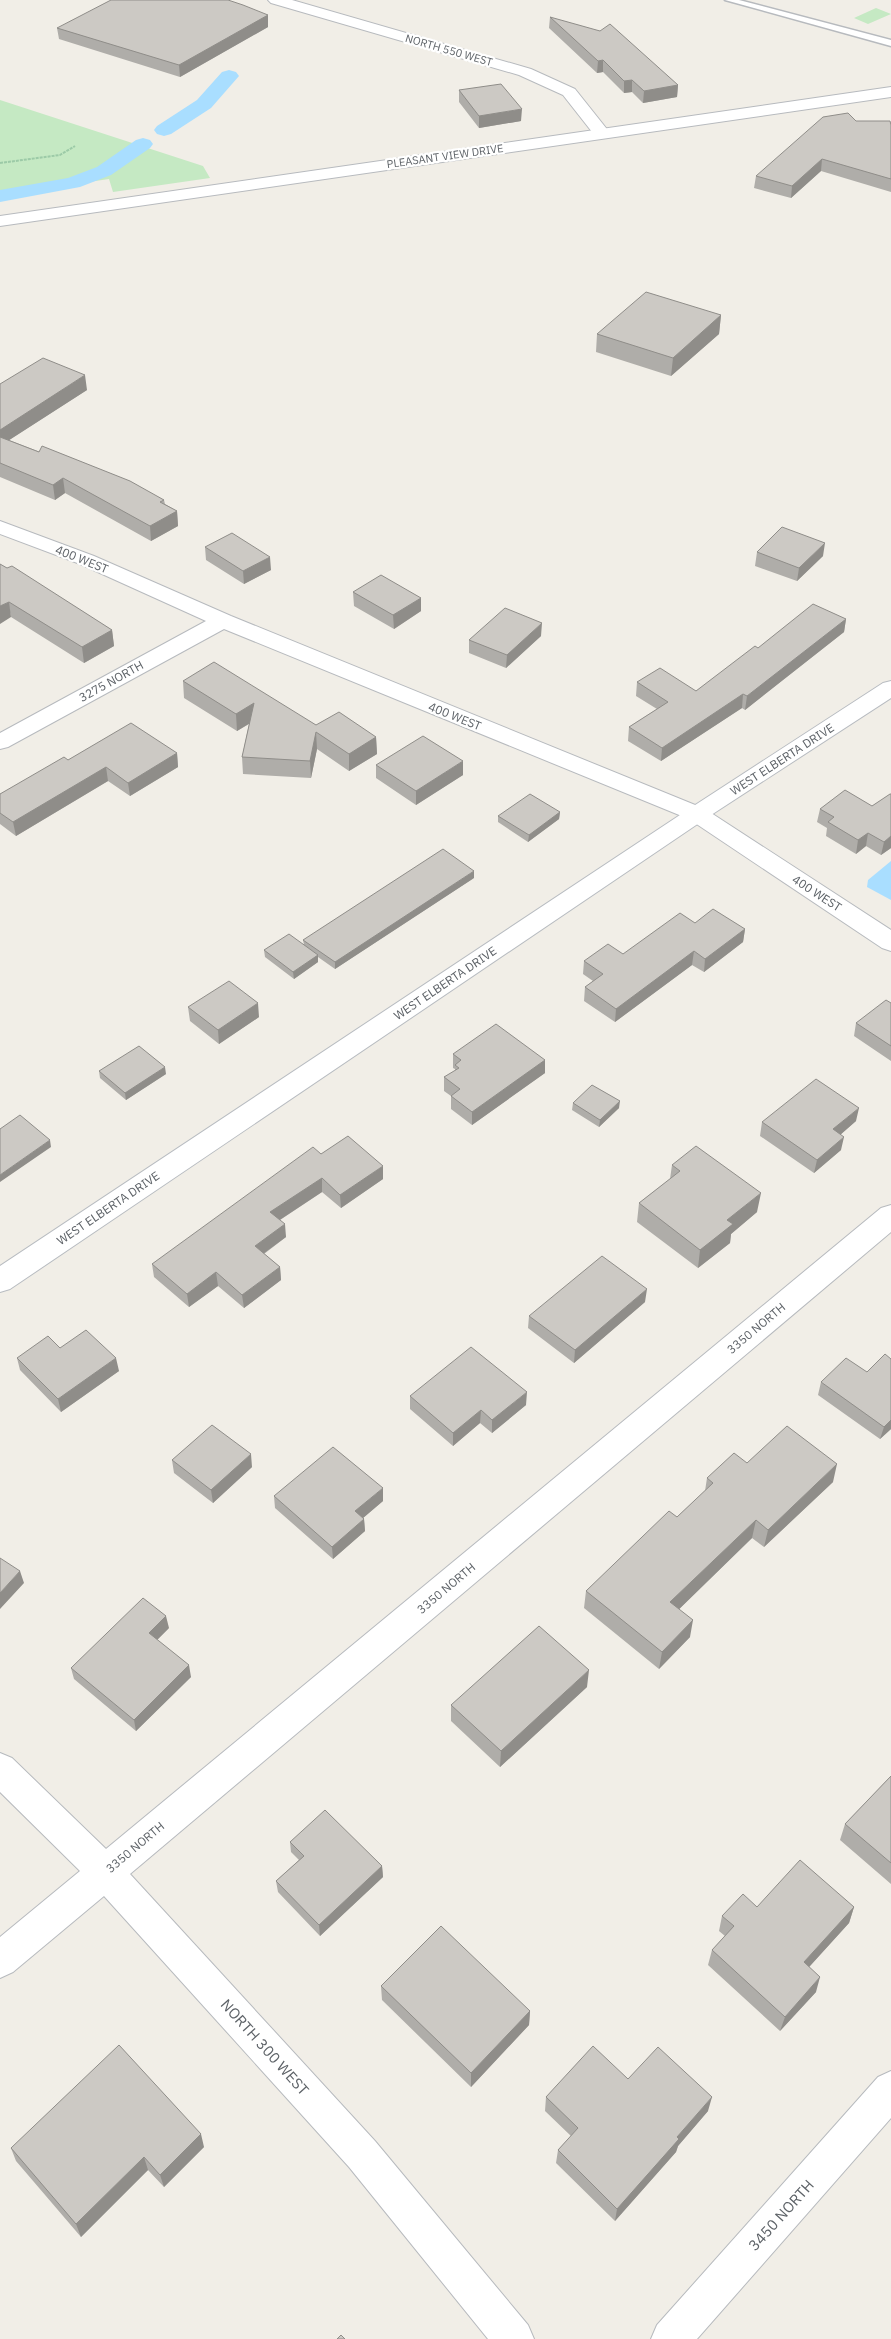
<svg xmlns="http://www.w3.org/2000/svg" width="891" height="2339" font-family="'IBM Plex Sans',sans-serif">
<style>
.green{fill:#c5e9c3}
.water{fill:#a9deff}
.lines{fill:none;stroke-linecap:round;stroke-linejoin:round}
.canal{fill:#a9deff;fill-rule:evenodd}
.service-casing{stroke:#b7babe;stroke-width:3}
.minor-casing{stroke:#b7babe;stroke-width:2}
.tertiary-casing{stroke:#b7babe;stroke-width:2}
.secondary-casing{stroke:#b8bcc1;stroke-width:2}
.path{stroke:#9ccaa7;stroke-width:2;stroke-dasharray:3 1;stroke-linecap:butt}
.service{fill:#fff;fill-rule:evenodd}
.minor{fill:#fff;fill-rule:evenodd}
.tertiary{fill:#fff;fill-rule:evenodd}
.secondary{fill:#fff;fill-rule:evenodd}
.wall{fill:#afada9}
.shaded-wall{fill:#8f8d89}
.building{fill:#ccc9c4;stroke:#8f8d89}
.labels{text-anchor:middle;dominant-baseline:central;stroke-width:4.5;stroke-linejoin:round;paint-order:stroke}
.far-street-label{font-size:11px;fill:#5e6368;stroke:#fff}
.street-label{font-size:12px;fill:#5e6368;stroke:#fff}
.near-street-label{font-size:15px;fill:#5e6368;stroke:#fff}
</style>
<rect width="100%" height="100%" fill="#f1eee7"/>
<path class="green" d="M876,8L891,14L868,24L854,18Z
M0,100L203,166L210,178L113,192L109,179L0,195Z"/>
<path class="water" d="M891,861V900L867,887L868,880Z"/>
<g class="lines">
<path class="canal" d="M229,70L236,72L239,76L211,108L171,134L164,136L157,134L154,130L157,126L197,100L222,72Z
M143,138L150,140L153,144L150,148L111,175L80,187L0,202V190L68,178L97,167L136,140Z"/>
<g class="service-casing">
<path id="service" d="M725,0H739L891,40V46Z"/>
</g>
<g class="minor-casing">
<path id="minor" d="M268,0H292L531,69L575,89L610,133L608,137H596L563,95L519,75L271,3Z
M0,521L94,556L231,616L705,809L891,930V951L882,948L689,819L224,629L8,747L0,749V733L206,621L80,564L0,534Z
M891,1205V1232L130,1874L375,2141L528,2325L534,2339H488L349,2167L104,1896L13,1972L0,1978V1937L80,1871L0,1792V1753L12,1758L106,1849L881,1208Z
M891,2071V2118L697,2339H651L657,2325L878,2077Z"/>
</g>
<g class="tertiary-casing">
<path id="tertiary" d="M891,87V97L0,226V216Z"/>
</g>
<g class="secondary-casing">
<path id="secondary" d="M891,681V698L705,819L10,1289L0,1292V1266L689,809L883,683Z"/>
</g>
<path class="path" d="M0,163L60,155L75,146"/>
<use href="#service" class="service"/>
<use href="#minor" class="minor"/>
<use href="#tertiary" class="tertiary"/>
<use href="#secondary" class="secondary"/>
</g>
<path class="wall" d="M268,15V27L180,77L59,39L57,28Z
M550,17L678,85L677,97L643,103L632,92L624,93L603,72L597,73L549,28Z
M459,90L521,121L479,128L459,102Z
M856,121L891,125V192L821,171L791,198L754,188L756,176Z
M721,315L719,334L671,376L596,352L597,334Z
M0,384L87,390L9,440L164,500L165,504L177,511L178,526L151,541L65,493L55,500L0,477Z
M205,547L271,570L244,584L206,560Z
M757,552L823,556L797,581L755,566Z
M0,564L112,630L114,646L84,663L11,617Z
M353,592L421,598V611L394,629L354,606Z
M846,619L844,632L745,710L742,708L661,761L628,741L629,727L657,709L636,696L637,682L696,691L758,648Z
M541,636L506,668L469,653V640Z
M183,681L316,725L376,737L377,754L349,771L317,749L311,778L243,774L242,757L249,724L237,731L184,698Z
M177,753L178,767L130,796L108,781L16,836L0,824V794L68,760Z
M376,765L463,775L416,805L376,778Z
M891,794V848L881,855L866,846L856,854L826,836L827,828L817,822L820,809L872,806Z
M560,812L559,819L528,842L498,822V816Z
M474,878L335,969L318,957V962L294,979L265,957L264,950L304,945L303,940Z
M695,923L745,929L743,942L704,972L692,965L615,1022L584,1001L585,987L593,981L583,974L584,961L623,954Z
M891,1003V1061L854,1036L856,1023Z
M188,1007L259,1017L219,1044L190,1021Z
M453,1054L545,1060V1073L472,1125L451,1109V1096L444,1091V1077L455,1071V1069L453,1068Z
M99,1071L166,1074L126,1100L100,1078Z
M573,1103L619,1108L599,1127L572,1110Z
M856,1121L841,1134V1150L814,1173L760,1136L762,1122Z
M321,1154L383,1179L341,1208L322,1192L280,1220L286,1237L264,1254L280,1267L281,1280L244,1308L218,1286L189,1307L154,1277L152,1264Z
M672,1165L757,1212L731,1234L730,1243L698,1268L637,1222L639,1203L670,1179Z
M645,1302L574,1363L528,1328L529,1316Z
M60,1348L119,1371L61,1412L20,1370L17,1358Z
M821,1382L891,1429L880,1439L818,1395Z
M410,1396L526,1405L492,1433L480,1423L453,1446L410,1409Z
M172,1460L252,1467L213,1503L174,1473Z
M747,1463L833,1482L764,1547L752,1538L679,1609L690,1637L659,1669L584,1608L586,1591L677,1517L705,1491L707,1478Z
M274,1496L383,1501L363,1518L364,1519L365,1531L333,1559L275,1508Z
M169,1628L157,1640L191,1677L136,1731L74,1679L71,1668Z
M587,1687L500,1767L451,1721V1705Z
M891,1776V1884L840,1840L845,1824Z
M290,1842L382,1866L383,1877L320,1936L278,1892L276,1881L299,1860L291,1852Z
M757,1907H854L849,1923L809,1967L816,1992L780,2031L708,1965L712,1950L725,1936L719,1931L722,1916Z
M381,1986L530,2011L529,2025L471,2087L382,2000Z
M628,2079L708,2111L678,2146L676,2152L615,2221L556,2163L558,2150L571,2136L545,2111L546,2097Z
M204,2147L164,2187L148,2170L81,2237L16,2161L11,2148Z"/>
<path class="shaded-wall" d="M268,15V27L180,77L179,65Z
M603,60V72L597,73L598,61Z
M632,80V92L624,93V81Z
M678,85L677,97L643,103L644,91Z
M522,109L521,121L479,128V116Z
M822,159L821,171L791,198L792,186Z
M721,315L719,334L671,376L673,358Z
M85,375L87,390L0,446V430Z
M63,478L65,493L55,500L53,485Z
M177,511L178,526L151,541L150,526Z
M825,543L823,556L797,581L799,568Z
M270,557L271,570L244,584L243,571Z
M421,598V611L394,629L393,615Z
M9,602L11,617L0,624V606Z
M846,619L844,632L745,710L747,696Z
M542,623L541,636L506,668L507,655Z
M112,630L114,646L84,663L82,647Z
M743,694L742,708L661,761L662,748Z
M254,703L255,720L237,731L236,714Z
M316,732L317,749L311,778L310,761Z
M376,737L377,754L349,771V754Z
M177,753L178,767L130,796L128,783Z
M463,761V775L416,805V791Z
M106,767L108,781L16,836L13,822Z
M560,812L559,819L528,842L529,835Z
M868,833L866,846L856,854L858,840Z
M891,836V848L881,855L884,842Z
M474,871V878L335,969V962Z
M745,929L743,942L704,972L705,959Z
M694,951L692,965L615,1022L616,1009Z
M318,955V962L294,979L293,972Z
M258,1003L259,1017L219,1044L218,1030Z
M545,1060V1073L472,1125V1112Z
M165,1067L166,1074L126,1100L125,1093Z
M620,1101L619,1108L599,1127L600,1120Z
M859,1108L856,1121L831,1143L833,1129Z
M844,1137L841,1150L814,1173L817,1160Z
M50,1140L51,1147L0,1182V1175Z
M383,1166V1179L341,1208L340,1195Z
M322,1178V1192L272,1225L270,1212Z
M761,1193L757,1212L731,1234L730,1243L698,1268L700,1250L727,1220Z
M285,1224L286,1237L256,1259L255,1246Z
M280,1267L281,1280L244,1308L242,1295Z
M216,1272L218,1286L189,1307L187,1294Z
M647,1289L645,1302L574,1363L575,1350Z
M116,1358L119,1371L61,1412L58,1399Z
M527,1392L526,1405L492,1433V1420Z
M481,1410L480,1423L453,1446V1433Z
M891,1420V1429L880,1439L884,1427Z
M251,1454L252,1467L213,1503L211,1490Z
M837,1464L833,1482L764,1547L768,1530Z
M383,1488V1501L356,1524L355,1511Z
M364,1519L365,1531L333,1559L332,1547Z
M756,1520L752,1538L668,1620L670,1602Z
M20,1571L24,1583L0,1609V1593Z
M166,1616L169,1628L152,1645L149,1633Z
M693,1620L690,1637L659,1669L662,1652Z
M189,1665L191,1677L136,1731L134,1720Z
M589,1670L587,1687L500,1767L501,1751Z
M382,1866L383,1877L320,1936L319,1925Z
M854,1907L849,1923L800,1977L804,1962Z
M820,1977L816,1992L780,2031L785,2017Z
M530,2011L529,2025L471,2087V2073Z
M712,2097L708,2111L678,2146L676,2152L615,2221L617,2209L677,2137Z
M201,2134L204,2147L164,2187L160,2175Z
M144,2157L148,2170L81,2237L76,2224Z"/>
<path class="building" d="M111,0H228L243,5L268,15L179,65L57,28Z
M550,17L600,31L610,24L678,85L644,91L632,80L624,81L603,60L598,61Z
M501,84L522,109L479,116L459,90Z
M848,113L856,121H890L891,125V179L822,159L792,186L756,176L823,117Z
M646,292L721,315L673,358L597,334Z
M43,358L85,375L0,430V384Z
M0,437L39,452L42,446L130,481L164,500L160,502L177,511L150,526L63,478L53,485L0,463Z
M782,527L825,543L799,568L757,552Z
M232,533L270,557L243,571L205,547Z
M0,564L7,568L12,566L112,630L82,647L9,602L0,606Z
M381,575L421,598L393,615L353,592Z
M813,604L846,619L747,696L743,694L662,748L629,727L668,702L637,682L660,668L696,691L755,646L758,648Z
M505,608L542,623L507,655L469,640Z
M214,662L316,725L339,712L376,737L349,754L316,732L310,761L242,757L254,703L236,714L183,681Z
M131,723L177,753L128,783L106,767L13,822L0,813V794L64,757L68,760Z
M423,736L463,761L416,791L376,765Z
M845,790L872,806L890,794H891V836L884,842L868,833L858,840L828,822L834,817L820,809Z
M530,794L560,812L529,835L498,816Z
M443,849L474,871L335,962L303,940Z
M713,909L745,929L705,959L694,951L616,1009L585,987L603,974L584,961L608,944L623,954L680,913L695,923Z
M289,934L318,955L293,972L264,950Z
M229,981L258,1003L218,1030L188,1007Z
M886,1000L891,1003V1046L856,1023Z
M496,1024L545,1060L472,1112L451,1096L460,1089L444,1077L459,1068L455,1065L461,1060L453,1054Z
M139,1046L165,1067L125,1093L99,1071Z
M816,1079L859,1108L833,1129L844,1137L817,1160L762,1122Z
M592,1085L620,1101L600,1120L573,1103Z
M20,1115L50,1140L0,1175V1129Z
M348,1136L383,1166L340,1195L322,1178L270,1212L285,1224L255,1246L280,1267L242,1295L216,1272L187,1294L152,1264L313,1147L321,1154Z
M696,1146L761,1193L727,1220L733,1224L700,1250L639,1203L680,1171L672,1165Z
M602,1256L647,1289L575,1350L529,1316Z
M86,1330L116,1358L58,1399L17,1358L48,1336L60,1348Z
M471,1347L527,1392L492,1420L481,1410L453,1433L410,1396Z
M885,1354L891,1359V1420L884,1427L821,1382L846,1358L867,1372Z
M212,1425L251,1454L211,1490L172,1460Z
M787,1426L837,1464L768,1530L756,1520L670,1602L693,1620L662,1652L586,1591L669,1511L677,1517L713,1483L707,1478L734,1453L747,1463Z
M333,1447L383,1488L355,1511L364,1519L332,1547L274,1496Z
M0,1558L20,1571L0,1593Z
M143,1598L166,1616L149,1633L189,1665L134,1720L71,1668Z
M539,1626L589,1670L501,1751L451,1705Z
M891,1776V1863L845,1824Z
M325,1810L382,1866L319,1925L276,1881L304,1856L290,1842Z
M800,1860L854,1907L804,1962L820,1977L785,2017L712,1950L734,1926L722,1916L743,1894L757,1907Z
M441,1926L530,2011L471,2073L381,1986Z
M119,2045L201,2134L160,2175L144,2157L76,2224L11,2148Z
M593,2046L628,2079L658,2047L712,2097L677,2137L679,2139L617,2209L558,2150L578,2128L546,2097Z
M341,2335L345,2339H337Z"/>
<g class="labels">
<g class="far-street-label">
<text transform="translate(449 50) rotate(16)">NORTH 550 WEST</text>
<text transform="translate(445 156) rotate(-8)">PLEASANT VIEW DRIVE</text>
</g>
<g class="street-label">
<text transform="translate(82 559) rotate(22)">400 WEST</text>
<text transform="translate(111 681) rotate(-29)">3275 NORTH</text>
<text transform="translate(455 716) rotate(22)">400 WEST</text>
<text transform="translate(782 759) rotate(-33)">WEST ELBERTA DRIVE</text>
<text transform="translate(817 893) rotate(33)">400 WEST</text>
<text transform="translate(445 983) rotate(-34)">WEST ELBERTA DRIVE</text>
<text transform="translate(108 1208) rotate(-34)">WEST ELBERTA DRIVE</text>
<text transform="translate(756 1328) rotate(-40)">3350 NORTH</text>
<text transform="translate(446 1588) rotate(-40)">3350 NORTH</text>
<text transform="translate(135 1847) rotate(-40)">3350 NORTH</text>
</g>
<g class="near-street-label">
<text transform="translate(265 2047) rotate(48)">NORTH 300 WEST</text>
<text transform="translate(781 2215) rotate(-48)">3450 NORTH</text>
</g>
</g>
</svg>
